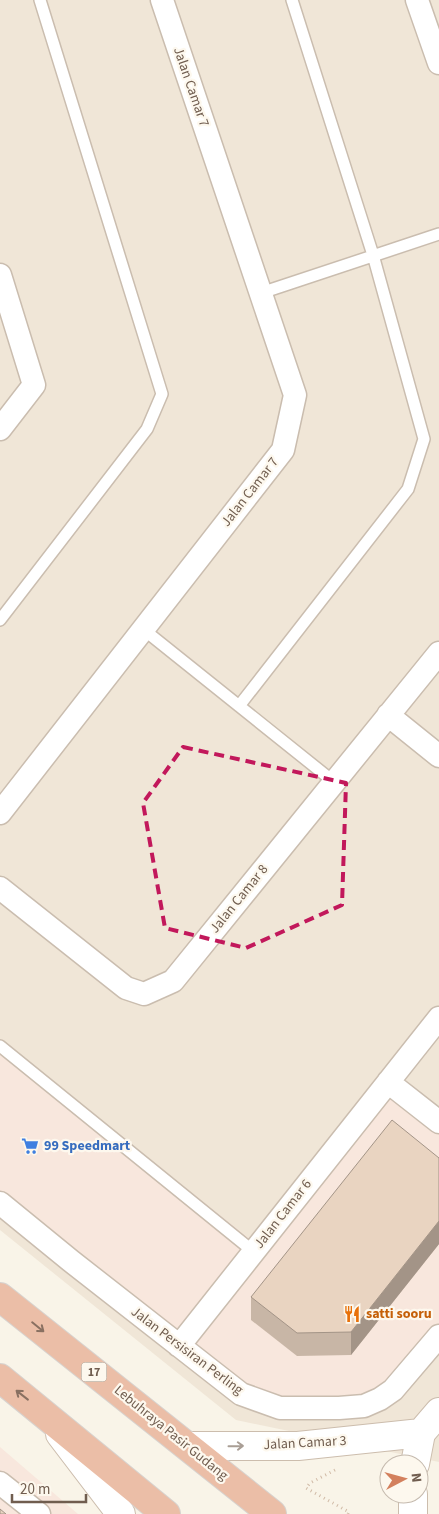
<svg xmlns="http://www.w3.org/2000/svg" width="439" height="1514" font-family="'Source Sans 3',sans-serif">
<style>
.residential{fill:#f0e6d7}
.commercial{fill:#f8e7dd}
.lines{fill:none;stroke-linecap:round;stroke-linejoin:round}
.lane-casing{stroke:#cabdaf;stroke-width:14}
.street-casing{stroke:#cabdaf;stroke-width:25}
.secondary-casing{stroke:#ccbdad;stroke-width:30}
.highway-casing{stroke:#d7d2ce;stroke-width:30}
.path{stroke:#d0baa6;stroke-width:3;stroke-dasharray:1 4;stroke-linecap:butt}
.lane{stroke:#fff;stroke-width:11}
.street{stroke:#fff;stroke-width:22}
.secondary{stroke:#fff;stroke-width:28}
.highway{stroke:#ebbea7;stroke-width:28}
.wall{fill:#c8b6a6}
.shaded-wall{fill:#a39487}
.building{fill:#e9d4c1;stroke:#a39487}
.oneway{stroke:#897061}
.oneway2{stroke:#a99e95}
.marked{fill:none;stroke:#c2185b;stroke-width:4;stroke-dasharray:10 6;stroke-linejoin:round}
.labels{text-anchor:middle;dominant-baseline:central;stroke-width:4.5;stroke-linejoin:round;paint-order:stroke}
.shield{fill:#fdf8ee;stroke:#9a8c7f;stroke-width:1}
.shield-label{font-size:12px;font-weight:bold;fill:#705d4f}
.street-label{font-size:14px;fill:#705d4f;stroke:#fdf8ee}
.shop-label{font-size:14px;font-weight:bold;fill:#366cbe;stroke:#fdf8ee;text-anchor:start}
.food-label{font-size:14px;font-weight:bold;fill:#c56008;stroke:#fdf8ee;text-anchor:start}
</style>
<rect width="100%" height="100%" fill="#f9f4e8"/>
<path class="residential" d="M0,0H439V1462L236,1420L0,1230Z"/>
<path class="commercial" d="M0,1040L265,1251L391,1095L439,1133V1348L399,1397L278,1417L0,1213Z
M0,1447L78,1514H0Z"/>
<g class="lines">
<g class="lane-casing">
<path id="lane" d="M261,293L439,234
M0,620L147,429L162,394L40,0
M143,629L334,782
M239,706L408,489L424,439L373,255L292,0
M0,1046L254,1252"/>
</g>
<g class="street-casing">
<path id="street" d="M417,0L439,63
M0,275L34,385L0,429
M388,715L439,756
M0,813L283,450L295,395L162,0
M0,888L126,988L144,994L173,981L439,653
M388,1082L439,1122
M0,1203L71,1261L241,1394L280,1408H339L364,1406L380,1399L393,1390L439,1336
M179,1346L439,1018
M0,1483L39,1514"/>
</g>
<g class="secondary-casing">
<path id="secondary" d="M60,1434L121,1514
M188,1446H298L421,1433
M415,1464L421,1433L439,1412
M413,1494V1514"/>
</g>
<g class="highway-casing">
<path id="highway" d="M0,1297L272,1514
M0,1378L166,1514"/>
</g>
<path class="path" d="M335,1470L310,1483L306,1488L349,1512L348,1514"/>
<use href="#lane" class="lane"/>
<use href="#street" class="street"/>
<use href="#secondary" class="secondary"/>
<use href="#highway" class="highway"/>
</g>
<path class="wall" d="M439,1158V1244L351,1355L297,1356L251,1320V1297Z"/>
<path class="shaded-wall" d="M439,1221V1244L351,1355V1332Z"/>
<path class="building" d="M392,1120L439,1158V1221L351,1332L297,1333L251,1297Z
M0,1509L6,1514H0Z"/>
<defs><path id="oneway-shaft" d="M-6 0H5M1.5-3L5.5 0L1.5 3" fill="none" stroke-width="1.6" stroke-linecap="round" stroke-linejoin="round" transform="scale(1.25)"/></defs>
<g class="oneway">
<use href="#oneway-shaft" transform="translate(38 1327) rotate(39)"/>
<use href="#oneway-shaft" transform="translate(22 1395) rotate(-142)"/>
</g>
<use class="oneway2" href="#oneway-shaft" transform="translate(236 1446) rotate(-1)"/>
<path class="marked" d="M183,747L346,783L342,905L246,948L165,928L143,803Z"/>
<defs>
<g id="supermarket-bare" transform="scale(1.35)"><path d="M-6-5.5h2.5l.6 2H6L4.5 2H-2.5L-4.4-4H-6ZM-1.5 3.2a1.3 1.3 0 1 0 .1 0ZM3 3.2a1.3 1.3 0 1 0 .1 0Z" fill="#3f7fe0" stroke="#fdf8ee" stroke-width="2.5" paint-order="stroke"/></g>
<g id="restaurant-bare" transform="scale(1.35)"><path d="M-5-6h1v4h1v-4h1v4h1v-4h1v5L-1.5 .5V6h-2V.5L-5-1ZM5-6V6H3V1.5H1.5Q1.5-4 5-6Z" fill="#e8710a" stroke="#fdf8ee" stroke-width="2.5" paint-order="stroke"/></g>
</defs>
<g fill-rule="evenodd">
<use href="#supermarket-bare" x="30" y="1146"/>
<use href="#restaurant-bare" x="352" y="1314"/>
</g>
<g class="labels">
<rect class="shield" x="81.5" y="1362.5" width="25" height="19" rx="4"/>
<g class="shield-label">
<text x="94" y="1372">17</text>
</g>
<g class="street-label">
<text transform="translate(191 87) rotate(71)">Jalan Camar 7</text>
<text transform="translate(250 492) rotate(-52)">Jalan Camar 7</text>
<text transform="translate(239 899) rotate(-51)">Jalan Camar 8</text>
<text transform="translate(283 1214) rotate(-52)">Jalan Camar 6</text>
<text transform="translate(187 1351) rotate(37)">Jalan Persisiran Perling</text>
<text transform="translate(171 1433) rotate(39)">Lebuhraya Pasir Gudang</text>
<text transform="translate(305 1443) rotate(-3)">Jalan Camar 3</text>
</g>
<g class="shop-label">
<text x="44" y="1146">99 Speedmart</text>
</g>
<g class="food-label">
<text x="366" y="1314">satti sooru</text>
</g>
</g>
<g transform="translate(404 1479) rotate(84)"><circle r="24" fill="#fdf8ee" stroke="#c5baae"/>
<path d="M0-4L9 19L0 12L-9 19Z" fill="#d3805d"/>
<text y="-8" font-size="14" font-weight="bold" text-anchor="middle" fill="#705d4f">N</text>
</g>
<path d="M12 1494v8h74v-8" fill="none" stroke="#705d4f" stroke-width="2.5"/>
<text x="20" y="1494" font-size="15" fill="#705d4f" stroke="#fdf8ee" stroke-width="4" paint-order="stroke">20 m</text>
</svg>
